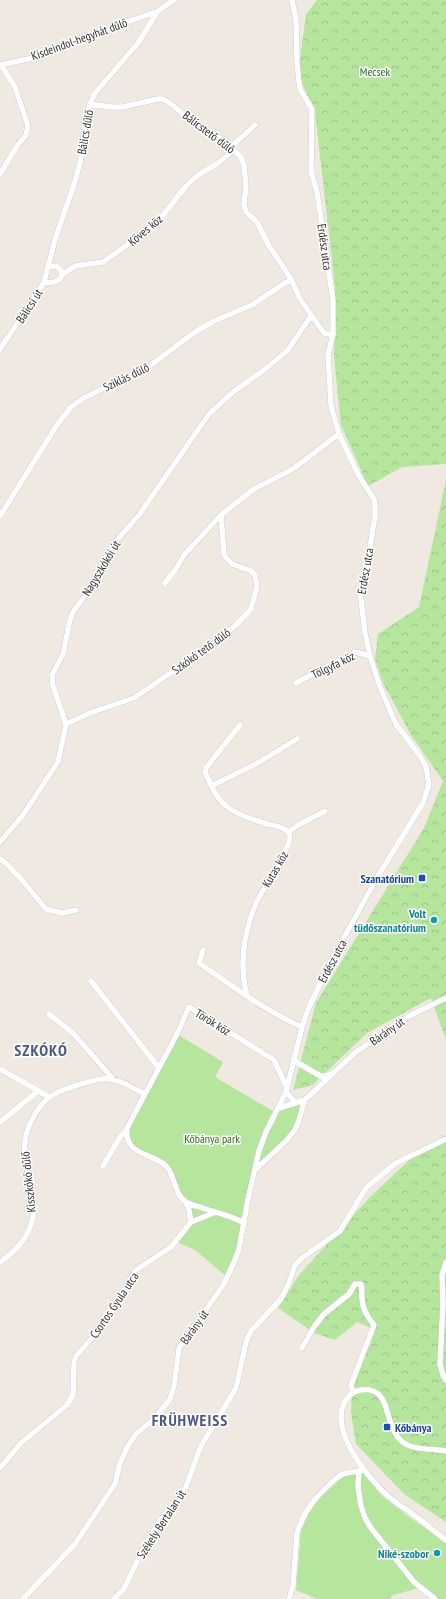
<svg xmlns="http://www.w3.org/2000/svg" width="446" height="1599" font-family="'PT Sans Narrow',sans-serif">
<style>
.forest{fill:url(#forest-crowns)}
.park{fill:#b6e59e}
.lines{fill:none;stroke-linecap:round;stroke-linejoin:round}
.minor-casing{stroke:#b4b7c1;stroke-width:6}
.minor{stroke:#fff;stroke-width:5.5}
.transit-dot{fill:#1a4fb4;stroke:#fff;stroke-width:1.5}
.culture-dot{fill:#0f9aa8;stroke:#fff;stroke-width:1.5}
.labels{text-anchor:middle;dominant-baseline:central;stroke-width:3;stroke-linejoin:round;paint-order:stroke}
.street-label{font-size:12px;fill:#2e2e2e;stroke:#fff}
.park-label{font-size:12px;fill:#2c6e1b;stroke:#fff}
.transit-label{font-size:12px;font-weight:bold;fill:#164399;stroke:#fff;text-anchor:end}
.culture-label{font-size:12px;font-weight:bold;fill:#0d838f;stroke:#fff;text-anchor:end}
.district-label{font-size:16px;font-weight:bold;letter-spacing:1px;fill:#4d5680;stroke:#fff}
</style>
<defs>
<pattern id="forest-crowns" width="20" height="18" patternUnits="userSpaceOnUse"><rect width="20" height="18" fill="#b6e59e"/><path d="M2 6a3 3 0 1 1 6 0M12 15a3 3 0 1 1 6 0" fill="none" stroke="#9dc588"/></pattern>
</defs>
<rect width="100%" height="100%" fill="#efe9e1"/>
<path class="forest" d="M317,0H446V464L402,467L368,486L341,425L334,358L335,286L315,112L298,74L306,14Z
M446,480V1040L431,998L367,1033L313,1085L293,1090L316,1003L424,828L443,781L411,735L383,683L375,659L378,634L419,607Z
M446,1135V1522L404,1494L356,1444L351,1412L352,1382L373,1329L357,1322L335,1340L314,1333L278,1308L299,1275L370,1197L419,1151Z"/>
<path class="park" d="M177,1034L223,1062L215,1077L276,1113L279,1108L302,1101L295,1130L255,1170L239,1249L227,1277L195,1250L177,1242L191,1222L189,1210L166,1166L134,1149L127,1128Z
M362,1471L382,1496L409,1517L446,1542V1599H438L419,1588L393,1595L390,1599H317L296,1590L301,1531L313,1504L345,1475Z"/>
<g class="lines">
<g class="minor-casing">
<path id="minor" d="M0,65L42,56L62,45L158,11
M90,104L112,107H122L158,99H163L174,106L190,121L208,130L229,145L241,157L244,165L246,186L244,205L246,212L257,222L268,244L291,279L300,299L324,333L333,335
M231,147L255,125
M0,174L17,146L26,135L28,126L15,87L1,65
M62,275L75,266L103,262L140,236L158,222L185,187L198,175L217,164L234,150
M44,282C52,283 59,283 62,275L61,270L56,266L47,267
M0,349L26,311L44,282L56,236L74,185L80,163L84,134L85,115L95,93L138,43L158,11L174,0
M0,516L57,425L71,407L84,398L106,387L129,378L151,365L195,332L214,321L252,305L291,279
M165,583L176,569L184,555L221,515
M296,683L355,652L370,656
M66,724L90,713L134,698L220,639L237,624L251,609L257,587L255,575L251,571L232,564L224,555L221,515L254,489L293,469L339,434
M240,725L206,768L205,772C212,787 216,800 230,809C241,816 254,820 267,824C273,825 279,826 284,829C287,831 289,832 290,836C292,845 262,891 256,903C244,932 239,965 247,995
M211,786L256,764L297,739
M288,832L300,824L325,811
M0,842L23,815L58,762L66,724L53,686L52,675L63,654L70,620L73,612L102,572L105,559L112,546L139,515L209,414L233,392L264,370L287,351L311,316
M0,859L7,864L22,880L46,909L62,913L76,910
M203,950L199,963C230,985 267,1012 302,1027
M91,981L159,1068
M49,1014L73,1033L114,1080
M294,1059L298,1063L322,1077L332,1074
M0,1069L49,1097
M286,1092L296,1103
M279,1108L302,1101L308,1097L356,1052L409,1016L446,998
M0,1122L38,1091
M103,1166L120,1137L126,1131
M255,1170L286,1141L295,1130L299,1120L305,1099
M186,1203L189,1210L191,1222
M244,1223C230,1215 216,1213 200,1207C196,1206 190,1205 186,1202C173,1193 176,1175 165,1165C149,1152 124,1155 127,1128L177,1034L189,1007L274,1060L287,1088
M0,1262C16,1251 29,1238 33,1217C37,1194 22,1167 25,1142C26,1127 38,1105 51,1096C61,1090 73,1086 85,1083C92,1081 101,1078 109,1079C120,1079 134,1089 145,1094
M446,1262L442,1275L443,1303L440,1364L443,1375L446,1380
M302,1348L314,1327L324,1314L349,1294L355,1284H361C363,1289 361,1293 362,1298C362,1308 368,1318 374,1325L351,1385L353,1393
M446,1451C434,1449 421,1450 410,1446C383,1436 393,1398 373,1391C365,1388 356,1390 350,1395C322,1423 367,1477 388,1496C395,1502 402,1507 410,1512C422,1521 434,1531 446,1540
M0,1468L21,1443L67,1405L73,1395L74,1362L76,1356L103,1326L136,1270L171,1247L191,1222L216,1212
M359,1471L358,1486L361,1506L365,1518L371,1528L414,1582L435,1599
M23,1599L75,1544L115,1484L120,1463L128,1446L136,1434L155,1418L170,1399L174,1386L179,1348L224,1284L235,1260L239,1249L248,1199L259,1151L266,1132L286,1092L302,1027L309,1007L331,961L378,876L423,803L429,784L426,767L420,756L396,724L380,687L370,656L365,633L360,591L369,553L375,516V506L374,499L359,476L339,434L331,406L328,354L333,335V300L317,192L311,172L312,109L300,89L299,82L297,63L296,20L292,0
M114,1599L124,1589L141,1553L159,1522L185,1489L201,1446L236,1388L246,1342L251,1331L281,1299L289,1283L295,1265L302,1258L340,1231L366,1188L374,1181L396,1163L446,1139
M289,1599L293,1586L297,1533C304,1509 320,1492 339,1476C346,1471 356,1473 364,1469"/>
</g>
<use href="#minor" class="minor"/>
</g>
<g class="transit-dot">
<rect x="418" y="874" width="8" height="8" rx="2"/>
<rect x="383" y="1423" width="8" height="8" rx="2"/>
</g>
<g class="culture-dot">
<circle cx="434" cy="920" r="4"/>
<circle cx="437" cy="1553" r="4"/>
</g>
<g class="labels">
<g class="street-label">
<text transform="translate(79 39) rotate(-20)">Kisdeindol-hegyhát dűlő</text>
<text transform="translate(85 132) rotate(-80)">Bálics dűlő</text>
<text transform="translate(209 132) rotate(37)">Bálicstető dűlő</text>
<text transform="translate(145 230) rotate(-40)">Köves köz</text>
<text transform="translate(325 247) rotate(82)">Erdész utca</text>
<text transform="translate(29 306) rotate(-57)">Bálicsi út</text>
<text transform="translate(126 377) rotate(-26)">Sziklás dűlő</text>
<text transform="translate(101 568) rotate(-59)">Nagyszkókói út</text>
<text transform="translate(365 571) rotate(-80)">Erdész utca</text>
<text transform="translate(201 651) rotate(-36)">Szkókó tető dűlő</text>
<text transform="translate(333 665) rotate(-26)">Tölgyfa köz</text>
<text transform="translate(275 869) rotate(-60)">Kutas köz</text>
<text transform="translate(332 961) rotate(-62)">Erdész utca</text>
<text transform="translate(213 1022) rotate(32)">Török köz</text>
<text transform="translate(387 1031) rotate(-35)">Bárány út</text>
<text transform="translate(28 1182) rotate(-96)">Kisszkókó dűlő</text>
<text transform="translate(114 1305) rotate(-56)">Csortos Gyula utca</text>
<text transform="translate(194 1327) rotate(-55)">Bárány út</text>
<text transform="translate(161 1524) rotate(-57)">Székely Bertalan út</text>
</g>
<g class="park-label">
<text x="375" y="71">Mecsek</text>
<text x="212" y="1138">Kőbánya park</text>
</g>
<g class="transit-label">
<text x="414" y="878">Szanatórium</text>
<text x="395" y="1427" text-anchor="start">Kőbánya</text>
</g>
<g class="culture-label">
<text x="426" y="913">Volt<tspan x="426" dy="14">tüdőszanatórium</tspan></text>
<text x="429" y="1553">Niké-szobor</text>
</g>
<g class="district-label">
<text x="41" y="1050">SZKÓKÓ</text>
<text x="190" y="1420">FRÜHWEISS</text>
</g>
</g>
</svg>
